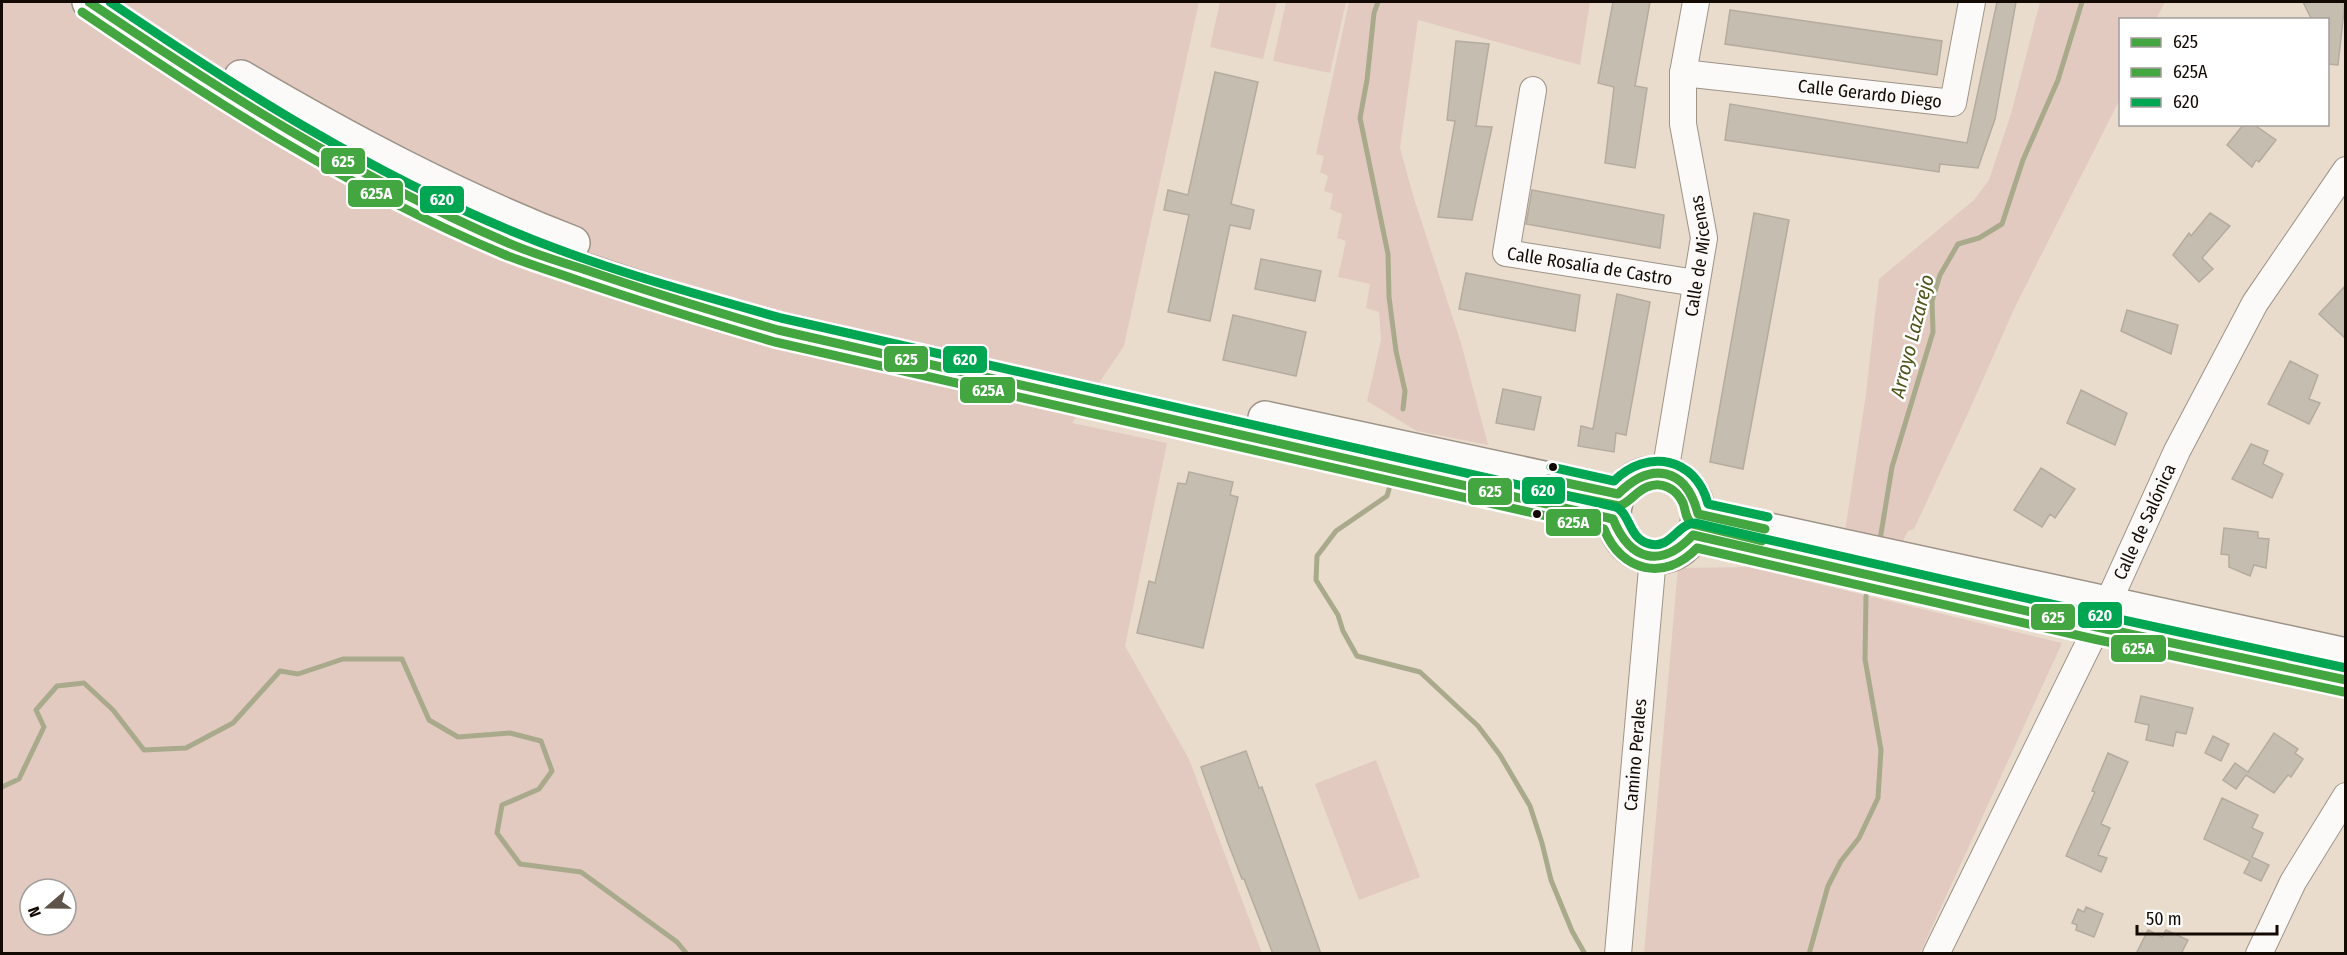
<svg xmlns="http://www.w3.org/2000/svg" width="2347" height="955" font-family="'Fira Sans Condensed',sans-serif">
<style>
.green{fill:#e2cac1;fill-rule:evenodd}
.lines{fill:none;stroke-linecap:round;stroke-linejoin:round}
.stream{stroke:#a9aa8c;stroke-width:5}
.building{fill:#c5bdaf;stroke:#b4ac9f;stroke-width:1.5}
.minor-casing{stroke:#9d9387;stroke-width:28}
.major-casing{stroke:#9d9387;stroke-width:36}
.minor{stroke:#fcfaf8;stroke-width:26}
.major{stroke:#fcfaf8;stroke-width:33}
.bus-1-casing{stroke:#fff;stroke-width:14}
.bus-2-casing{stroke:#fff;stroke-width:14}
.bus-3-casing{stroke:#fff;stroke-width:14}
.bus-1{stroke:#44a640;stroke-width:9}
.bus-2{stroke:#44a640;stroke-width:9}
.bus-3{stroke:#00a651;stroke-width:9}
.bus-dot{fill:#130b03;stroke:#fff;stroke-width:2}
.labels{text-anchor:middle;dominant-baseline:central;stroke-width:5;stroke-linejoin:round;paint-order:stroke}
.street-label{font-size:18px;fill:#130b03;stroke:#fff}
.water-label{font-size:20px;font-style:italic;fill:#4e561b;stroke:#fff}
.line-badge{stroke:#fff;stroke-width:2}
.badge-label{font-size:16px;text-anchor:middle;font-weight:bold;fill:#fff}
</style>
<rect width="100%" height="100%" fill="#e9dccd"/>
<path class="green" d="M2,2H1199L1124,346L1072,423L1167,443L1125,646L1189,759L1262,953L2,954ZM30,889H66V925H30Z
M1220,2H1277L1263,59L1210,47Z
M1286,2H1346L1330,73L1273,61Z
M1349,2H1590L1580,65L1418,20L1400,148L1413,195L1461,343L1488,445L1417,431L1367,401L1381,340L1379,312L1366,308L1370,284L1338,277L1346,241L1337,238L1342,214L1330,209L1333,194L1324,191L1328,176L1320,172L1324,156L1316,154Z
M2040,2H2165L2156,19L2120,20V99L2014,309L1969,411L1914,529L1908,531L1902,543L1845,531L1866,394L1879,279L1974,200L1989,180L2011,114Z
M1749,567L2062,643L1920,953H1644L1678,568Z
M1376,760L1420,877L1359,900L1315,784Z"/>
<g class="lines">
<path class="stream" d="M1378,2L1374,13L1367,80L1360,118L1388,254L1389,297L1396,351L1405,391L1403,409
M1389,489L1387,496L1336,531L1317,556L1316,580L1338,615L1343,631L1357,656L1420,672L1478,726L1500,755L1530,806L1542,843L1551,880L1572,931L1585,954
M1880,540L1892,467L1933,332L1932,301L1940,275L1958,244L1979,238L2002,224L2023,160L2058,80L2082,2
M2,787L19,779L44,727L36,710L57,686L84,683L113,710L144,750L186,748L233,723L280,671L298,674L343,659H402L429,720L458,737L510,733L541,741L552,771L539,789L502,805L497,833L520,864L581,872L677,942L687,954
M1809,954L1828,886L1841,861L1859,838L1878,798L1881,750L1865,659L1866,596"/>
</g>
<path class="building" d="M1613,2H1650L1635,86L1647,88L1635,168L1605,163L1614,87L1598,83Z
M1997,2H2016L1995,119L1978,168L1940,164L1939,172L1725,140L1730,104L1967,143Z
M2303,2H2345L2338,65L2328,64V20H2312Z
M1730,10L1942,41L1937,75L1725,44Z
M1456,41L1489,44L1476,126L1492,127L1472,220L1438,217L1455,121L1447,120Z
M1215,72L1258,82L1231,204L1254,210L1250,229L1230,225L1210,321L1168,312L1189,215L1164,210L1168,190L1188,195Z
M2244,124H2253L2276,140L2259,162L2256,160L2252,167L2227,145Z
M1532,190L1664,215L1660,248L1526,224Z
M1754,213L1789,220L1743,469L1710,462Z
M2210,213L2230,226L2202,258L2213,269L2199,282L2173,255L2189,233L2191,236Z
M1261,259L1321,271L1315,301L1255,289Z
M1466,273L1580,295L1575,331L1459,309Z
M2346,285V339L2319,314Z
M1617,294L1650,302L1626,435L1616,433L1614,452L1578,446L1581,426L1593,429Z
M2127,310L2178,325L2171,354L2121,331Z
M1233,315L1306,332L1296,376L1223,360Z
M2290,361L2318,375L2309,399L2320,403L2309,424L2268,404Z
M1503,389L1541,397L1534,430L1496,423Z
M2081,390L2127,413L2115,445L2067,423Z
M2251,444L2268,451L2263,464L2283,474L2272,498L2232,479Z
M2041,468L2075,489L2055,518L2050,514L2042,527L2014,510Z
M1189,472L1233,482L1230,495L1238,497L1203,648L1137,633L1149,581L1155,583L1178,483L1186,484Z
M2224,528L2258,532V538L2269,539L2266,568L2254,565L2250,576L2229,567V555L2221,554Z
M2141,696L2193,708L2186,734L2176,732L2173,746L2146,740L2149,725L2135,722Z
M2274,733L2298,749L2295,753L2303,759L2291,777L2288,775L2274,793L2246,775L2236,789L2223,780L2235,763L2248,772Z
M2213,736L2229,744L2221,761L2205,753Z
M1246,751L1259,788L1262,787L1321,954H1273L1244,879H1242L1228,843L1201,767Z
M2108,753L2128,762L2101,824L2110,828L2098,855L2107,858L2101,872L2066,856L2095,792L2092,791Z
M2222,798L2258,815L2252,828L2263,833L2252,857L2269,865L2261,881L2244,873L2250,861L2204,839Z
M2086,907L2103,914L2094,937L2076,930L2077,925L2072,923L2078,909L2084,912Z
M2148,930L2162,937L2166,930L2188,940L2181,954H2136Z"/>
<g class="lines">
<g class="minor-casing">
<g id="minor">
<path id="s1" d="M1683,73L1953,103L1972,2"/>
<path id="s2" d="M1533,90L1506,253L1696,283"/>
<path id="s3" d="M1665,473L1704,238L1683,124V73L1696,2"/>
<path id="s4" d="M1618,954L1653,557"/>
<path id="s5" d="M1936,954L2097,627L2177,451L2255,303L2346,170"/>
<path d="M2259,954L2293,882L2346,796"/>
</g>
</g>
<g class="major-casing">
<path id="major" d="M89,2C221,93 357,179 506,242C527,251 549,257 570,265C639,289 708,310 778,330L1613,519
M241,77C348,140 457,198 573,243
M1265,418L1618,494
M1614 515a42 42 0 1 1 84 0a42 42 0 1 1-84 0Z
M1723,520L2346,655
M1693,535L2097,627L2346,680"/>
</g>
<use href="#minor" class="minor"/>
<use href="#major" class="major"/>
<g class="bus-1-casing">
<path id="bus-1" d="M89,2C222,92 358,178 506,242C531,253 557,261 583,269C647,291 712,311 778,330L1613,519C1630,561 1661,569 1693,535L2097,627L2346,680
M1548,479L1618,494C1651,461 1686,467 1698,514L1765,529"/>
</g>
<g class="bus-2-casing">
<path id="bus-2" d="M82,12C216,103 353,191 503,254C528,264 554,272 580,281C645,303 710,323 775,342L1604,529C1621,572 1665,582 1697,548L2094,639L2344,692
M1545,491L1619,506C1630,503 1636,491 1647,487C1661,481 1676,488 1683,503C1686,511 1685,518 1692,524L1762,541"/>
</g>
<g class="bus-3-casing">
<path id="bus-3" d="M110,2C238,89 370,173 514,232C600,268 692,293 781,318L1616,507C1631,514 1628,539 1650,544C1671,549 1677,524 1695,523L2100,615L2346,668
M1551,467L1614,481C1647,448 1696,457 1708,504L1768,517"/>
</g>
<use href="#bus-1" class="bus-1"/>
<use href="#bus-2" class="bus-2"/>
<use href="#bus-3" class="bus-3"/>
</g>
<g class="bus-dot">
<circle cx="1553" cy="467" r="5"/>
<circle cx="1537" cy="514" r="5"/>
</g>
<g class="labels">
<g class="street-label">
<text stroke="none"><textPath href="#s1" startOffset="188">Calle Gerardo Diego</textPath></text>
<text stroke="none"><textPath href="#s3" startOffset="220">Calle de Micenas</textPath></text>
<text stroke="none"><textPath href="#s2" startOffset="250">Calle Rosalía de Castro</textPath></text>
<text stroke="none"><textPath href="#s5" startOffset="480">Calle de Salónica</textPath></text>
<text stroke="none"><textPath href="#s4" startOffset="200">Camino Perales</textPath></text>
</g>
<g class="water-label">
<text transform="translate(1912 336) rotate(-76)">Arroyo Lazarejo</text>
</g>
</g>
<g class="line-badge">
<rect x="320" y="147" width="46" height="28" rx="6" fill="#44a640"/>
<rect x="347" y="179" width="57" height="29" rx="6" fill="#44a640"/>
<rect x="419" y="185" width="46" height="29" rx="6" fill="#00a651"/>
<rect x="883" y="345" width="46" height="28" rx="6" fill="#44a640"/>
<rect x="942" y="345" width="46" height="29" rx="6" fill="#00a651"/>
<rect x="959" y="376" width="57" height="28" rx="6" fill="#44a640"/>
<rect x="1521" y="476" width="45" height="29" rx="6" fill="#00a651"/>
<rect x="1467" y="477" width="46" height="29" rx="6" fill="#44a640"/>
<rect x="1545" y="508" width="57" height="29" rx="6" fill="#44a640"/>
<rect x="2077" y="601" width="46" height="28" rx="6" fill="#00a651"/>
<rect x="2030" y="603" width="46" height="28" rx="6" fill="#44a640"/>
<rect x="2110" y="634" width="57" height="29" rx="6" fill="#44a640"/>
</g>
<g class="badge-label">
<text x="343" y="167">625</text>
<text x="376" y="199">625A</text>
<text x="442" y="205">620</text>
<text x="906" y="365">625</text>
<text x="965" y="365">620</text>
<text x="988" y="396">625A</text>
<text x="1543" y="496">620</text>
<text x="1490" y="497">625</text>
<text x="1573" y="528">625A</text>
<text x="2100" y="621">620</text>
<text x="2053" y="623">625</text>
<text x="2138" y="654">625A</text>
</g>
<rect width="2347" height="955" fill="none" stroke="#130b03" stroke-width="6"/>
<rect x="2119" y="18" width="210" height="108" fill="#ffffff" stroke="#a19d9a" stroke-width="1.5"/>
<rect x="2131" y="38" width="30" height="9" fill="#44a640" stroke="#a19d9a" stroke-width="1.5"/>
<text x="2173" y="48" font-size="18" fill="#130b03">625</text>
<rect x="2131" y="68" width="30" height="9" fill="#44a640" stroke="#a19d9a" stroke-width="1.5"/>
<text x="2173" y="78" font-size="18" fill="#130b03">625A</text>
<rect x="2131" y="98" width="30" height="9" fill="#00a651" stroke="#a19d9a" stroke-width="1.5"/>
<text x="2173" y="108" font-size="18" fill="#130b03">620</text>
<g transform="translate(48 907) rotate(250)"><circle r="28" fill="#ffffff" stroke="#a19d9a" stroke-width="1.5"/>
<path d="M0-4.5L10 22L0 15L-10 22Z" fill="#5e544a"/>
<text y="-9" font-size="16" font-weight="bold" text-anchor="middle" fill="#130b03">N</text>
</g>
<path d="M2137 925v9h140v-9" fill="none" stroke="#130b03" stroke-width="3"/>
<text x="2146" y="925" font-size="18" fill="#130b03" stroke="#ffffff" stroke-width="4.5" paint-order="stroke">50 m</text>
</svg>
